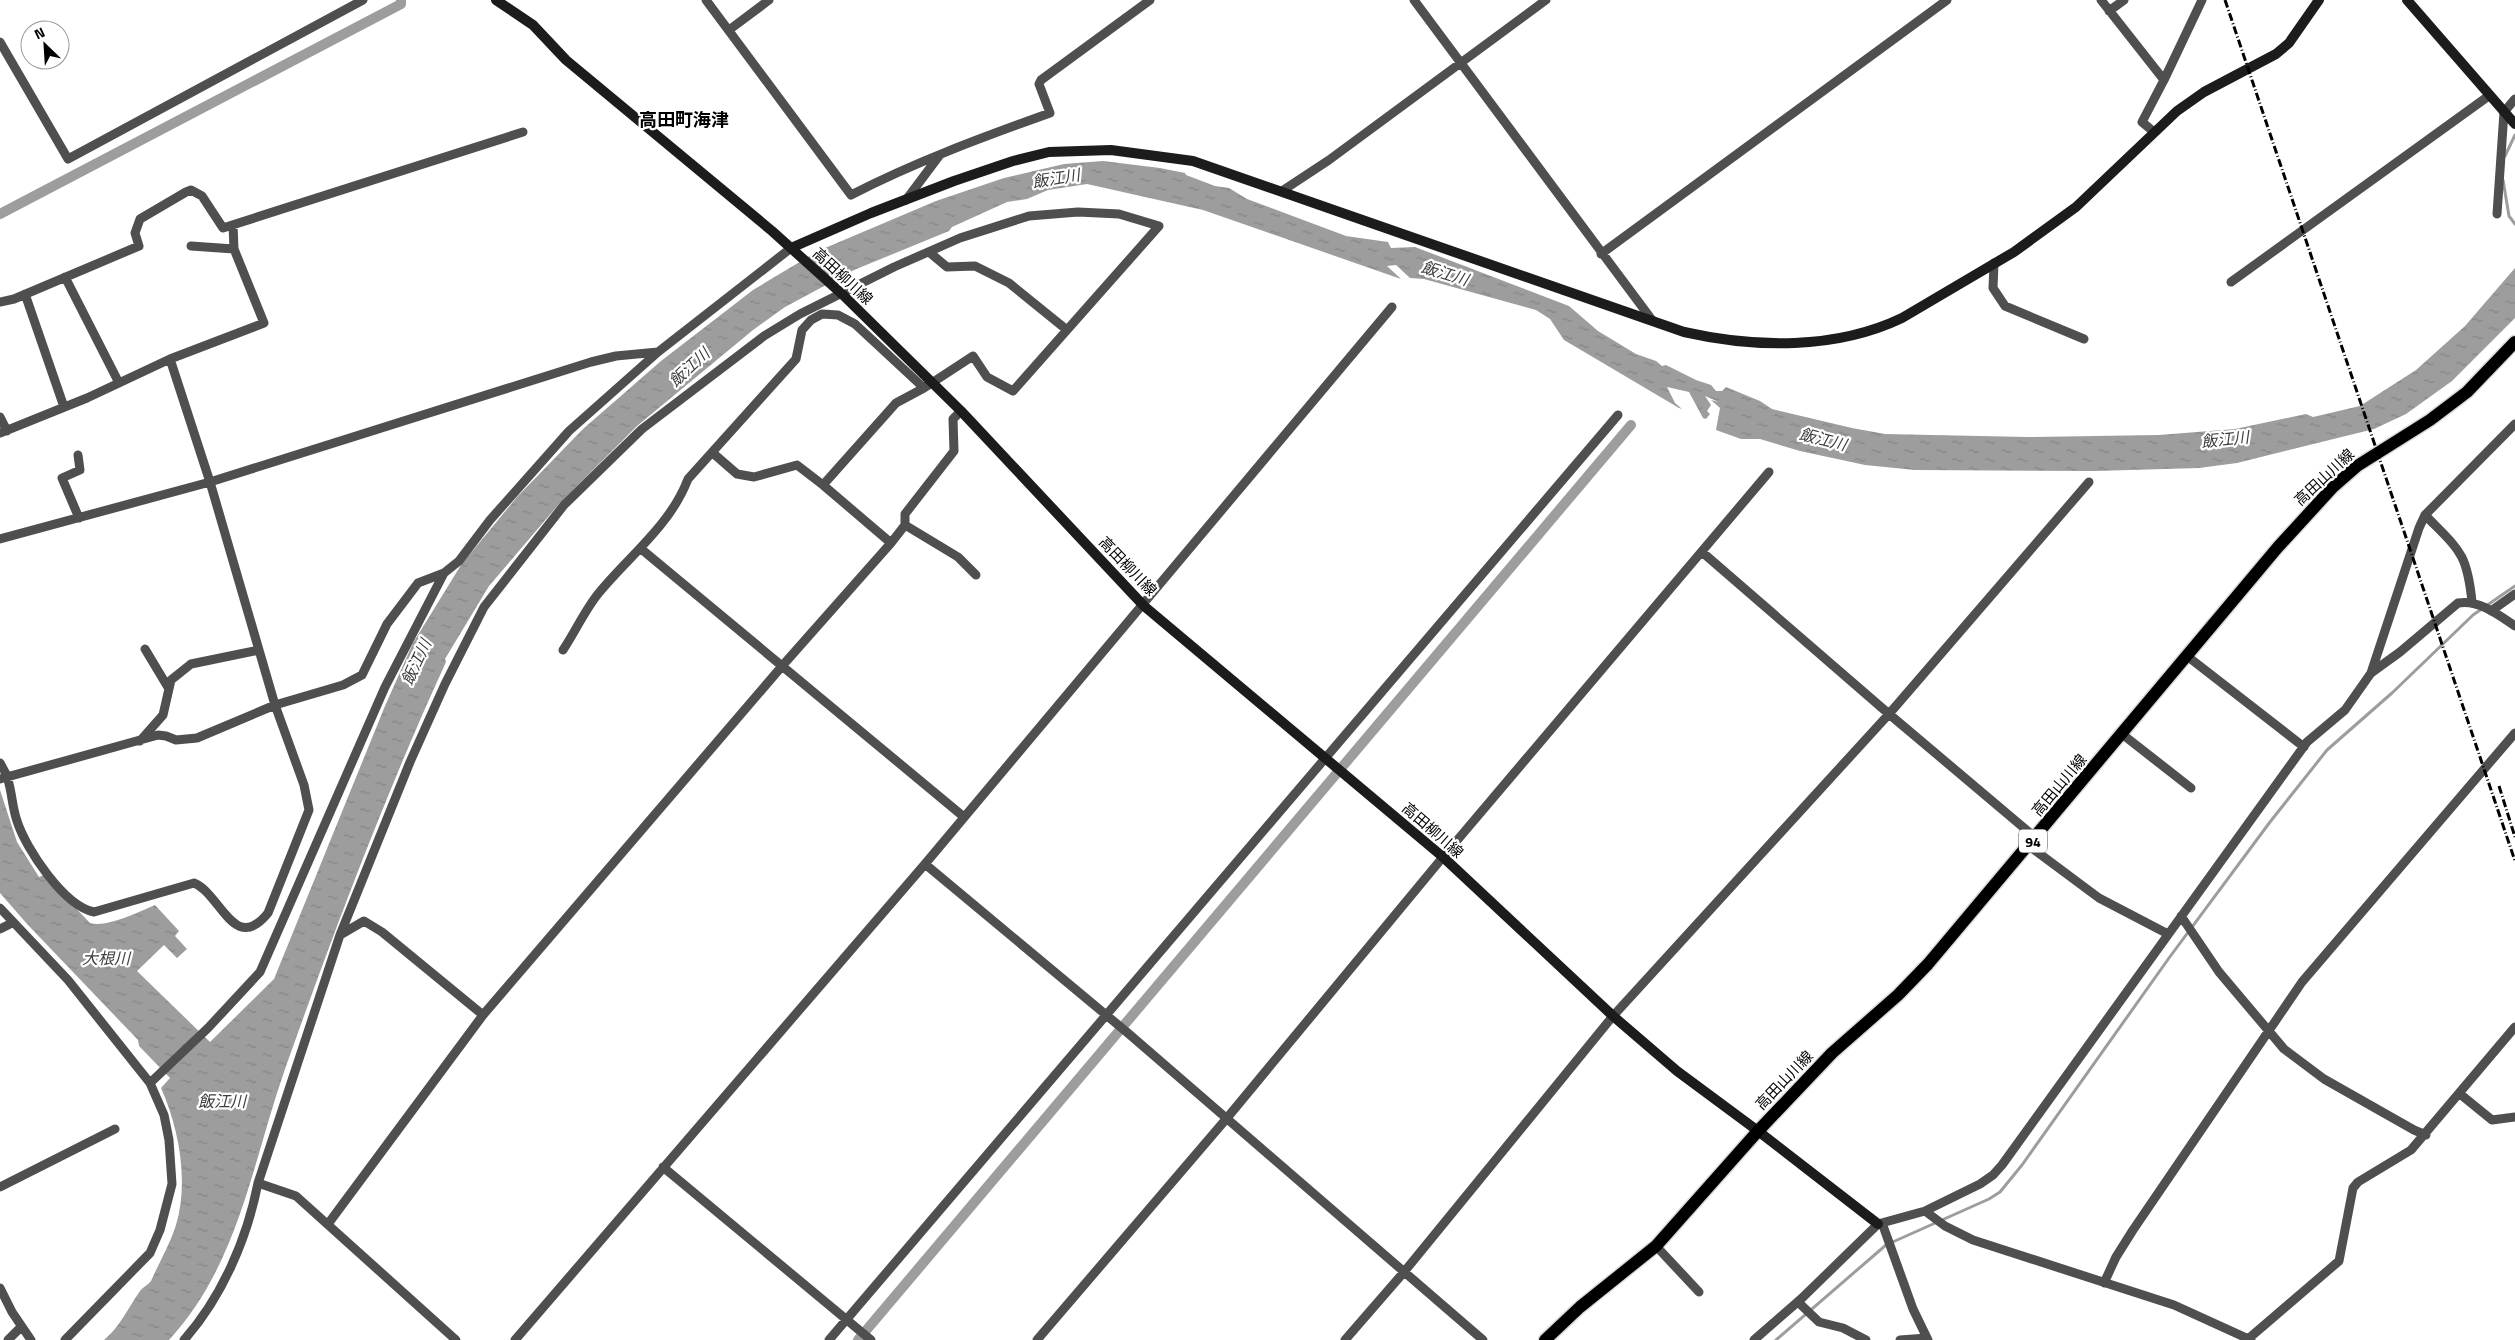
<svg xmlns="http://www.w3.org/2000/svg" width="2515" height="1340" font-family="'Titillium Web','Noto Sans JP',sans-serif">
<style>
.water{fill:url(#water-ripples)}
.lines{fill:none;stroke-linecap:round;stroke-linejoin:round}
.stream{stroke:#9d9d9d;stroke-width:3}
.canal{stroke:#9d9d9d;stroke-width:10}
.primary-casing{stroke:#dbdbdb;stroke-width:15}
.street{stroke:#4f4f4f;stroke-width:9}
.secondary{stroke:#1c1c1c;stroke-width:10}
.primary{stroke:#000;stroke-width:12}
.rail{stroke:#000;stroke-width:3;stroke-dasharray:8 2.5 1 2.5;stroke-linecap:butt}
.labels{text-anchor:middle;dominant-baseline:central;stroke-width:4.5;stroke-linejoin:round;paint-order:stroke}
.shield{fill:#fff;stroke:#4c4c4c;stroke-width:1}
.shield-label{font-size:14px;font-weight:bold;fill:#000}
.street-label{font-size:15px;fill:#000;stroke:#fff}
.water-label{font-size:16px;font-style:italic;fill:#3e3e3e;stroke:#fff}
.quarter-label{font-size:18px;font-weight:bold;fill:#000;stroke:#fff}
</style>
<defs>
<pattern id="water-ripples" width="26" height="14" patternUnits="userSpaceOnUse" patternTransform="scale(1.25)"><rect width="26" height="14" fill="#9d9d9d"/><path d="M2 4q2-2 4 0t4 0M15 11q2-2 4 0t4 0" fill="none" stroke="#858585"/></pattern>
</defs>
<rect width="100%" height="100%" fill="#fff"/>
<path class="water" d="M1103,161L1160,168L1185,173L1186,175L1215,186L1229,188L1247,199L1346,236L1388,242L1391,248L1415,247L1569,306L1598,331L1636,354L1656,361L1662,366L1666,365L1696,380L1711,385L1716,391H1722L1726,387L1760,401L1772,409L1852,428L1885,434L2027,437L2159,435L2235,429L2306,414L2313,417L2360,406L2416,370L2465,326L2515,268V318L2452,381L2406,414L2374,429L2237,463L2199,468L2095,471L1915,470L1865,465L1800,451L1760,439H1741L1716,430L1720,408L1711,400L1719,402L1705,396L1711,405L1707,411L1710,414L1706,419L1703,418L1689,392L1667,387L1675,403L1682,409L1679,408L1564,340L1550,319L1536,310L1424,279L1410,278L1396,265L1387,266L1401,279L1203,210L1087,184L1048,190L1027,199L1007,202L952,227L949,231L854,270L785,307L753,330L637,426L559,504L489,586L445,659L446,662C385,795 334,931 285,1069C252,1163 239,1264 169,1340H104C120,1327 128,1308 140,1291C143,1287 148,1285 151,1281C159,1263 170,1244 176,1225C189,1182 179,1128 161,1088L170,1078L139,1046L138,1040L28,925L0,893V790L17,842L39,877L44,875L90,923C106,928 139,912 155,905L179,931L175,936L187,949L177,958L164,945L137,971L210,1042L274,979L385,706L413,643L461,565L517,497L583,429L661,361L753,290L818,251L936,201L1004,178L1064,164Z"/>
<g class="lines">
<path class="stream" d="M2505,156L2515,135
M2503,180L2509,216L2515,224
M1776,1340L1886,1245L1989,1199L2000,1192L2022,1165L2169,958L2270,822L2327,750L2392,693L2473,615L2515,586"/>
<path class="canal" d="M0,214L401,4V0
M858,1340L1631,425"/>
<g class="primary-casing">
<path id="primary" d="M1545,1340L1580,1307L1656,1246L1758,1131L1832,1053L1898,995L1928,964L2278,547L2333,487L2357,466L2430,420L2467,392L2515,342"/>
</g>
<path class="street" d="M706,0L851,195C915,162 983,137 1050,113L1039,84L1041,80L1150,0
M1414,0L1652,320
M2101,0L2164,80L2142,122L2154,132
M2109,11L2124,0
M729,30L769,0
M0,42L68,159L363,0
M2164,80L2202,0
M1282,191L1329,160L1546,0
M906,200L939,156
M2497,214L2504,112L2515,99
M191,246L234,249
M929,252L947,267L975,266L1009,283L1067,330
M1601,254L1947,0
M1994,263L1993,288L2005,306L2084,339
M65,277L119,383
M2231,282L2490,95
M25,294L64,407
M0,302L14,299L139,246L135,233L140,219L186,192L191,190L202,196L223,228L523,132
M170,359L264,323L234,249L233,225
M0,417L7,431
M0,433L87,398L170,359L210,482L275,705L304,785L309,810L268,913C234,955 221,894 194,883L94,912C64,906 26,849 17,821C10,800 13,783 0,763
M714,454L737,474L754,477L797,465L823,485
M78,455L80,470L62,478L79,518
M2425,515C2459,550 2467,552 2472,602
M905,525L958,557L976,575
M0,539L210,482L591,362L616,356L658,352
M891,543L905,525V514L954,451L953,419L961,411
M640,548L964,817
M1702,552L1889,714L2036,838
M2491,611L2515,594
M145,649L169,689
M563,650C575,632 585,610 598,594C629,556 670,526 688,479L796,359L802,330L811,320L822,314L838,315L855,324L924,388
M2187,656L2304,747
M2371,673L2400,652L2458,603C2478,599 2499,615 2515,626
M2122,734L2191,788
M140,741L163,715L171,680L191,664L259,650
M0,779L158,735L166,736L176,740L197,738L275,705L343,685L362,675L387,624L418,583L444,573L459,561L490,520L569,431L658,352L791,248
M2029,846L2099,898L2168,934
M925,864L1129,1034L1483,1340
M0,908L68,980L150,1083L164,1115L169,1140L172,1184L160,1230L150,1253L65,1340
M2181,916L2219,972L2284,1049L2324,1079L2414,1130L2426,1135
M0,929L12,923
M340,935L364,921L382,932L483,1015
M150,1083L208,1028L260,972L385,687L444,573
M2460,1094L2492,1120L2515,1117
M663,1167L871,1340
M258,1183L296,1196L456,1340
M0,1187L115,1129
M1925,1211L1945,1226L1973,1240L2174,1305L2251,1340
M1882,1223L1913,1309L1928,1340
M1656,1246L1699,1292
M2104,1283L2116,1257L2133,1230L2302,982L2515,733
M0,1288L12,1312L31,1340
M1798,1302L1819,1322L1843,1328L1866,1340
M8,1340L21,1327
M184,1340C222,1297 247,1239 258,1183L340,935L410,762L445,684L484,607L564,505L642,429L764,336L800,314L894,267L960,238L1029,216L1078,212L1119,214L1159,226L1013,391L987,377L973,356L924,388L896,403L823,485L891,543L783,665L483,1015L328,1224
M515,1340L925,864L1392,307
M829,1340L1618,415
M1037,1340L1227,1118L1443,857L1769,472
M1345,1340L1404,1272L1613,1016L1889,714L2089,482
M1754,1340L1801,1299L1878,1224L1925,1211L1980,1184L1993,1175L2002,1165L2307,742L2345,710L2371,673L2419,528L2425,515L2515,424
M1900,1340L1927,1338
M2247,1340L2339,1261L2353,1188L2358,1182L2411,1150L2515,1027"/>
<path class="secondary" d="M496,0L533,25L566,60L772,231L842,294L961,411L1144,606L1443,857L1613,1016L1677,1071L1758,1131L1878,1224
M2407,0L2515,124
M791,248L871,213L954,181L1013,161L1049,152L1111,150L1193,161L1684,332C1755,348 1835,350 1902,318L2014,252L2076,207L2177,111L2204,92L2276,54L2289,43L2319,0"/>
<use href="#primary" class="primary"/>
<path class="rail" d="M2225,0L2515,861
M2499,786L2515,837"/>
</g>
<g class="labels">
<rect class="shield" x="2019" y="829.5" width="28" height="23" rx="4"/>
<g class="shield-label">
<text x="2033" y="841">94</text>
</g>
<g class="street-label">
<text transform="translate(843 276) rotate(43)">高田柳川線</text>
<text transform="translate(2324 477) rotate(-43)">高田山川線</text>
<text transform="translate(1128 566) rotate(46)">高田柳川線</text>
<text transform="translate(2059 785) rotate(-50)">高田山川線</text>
<text transform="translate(1433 830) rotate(41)">高田柳川線</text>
<text transform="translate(1784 1080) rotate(-46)">高田山川線</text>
</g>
<g class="water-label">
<text transform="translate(1056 178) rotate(-9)">飯江川</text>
<text transform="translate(1445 273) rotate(17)">飯江川</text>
<text transform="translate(689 367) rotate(-43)">飯江川</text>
<text transform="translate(1823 439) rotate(14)">飯江川</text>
<text transform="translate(2225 439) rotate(-6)">飯江川</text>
<text transform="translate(416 662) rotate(-65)">飯江川</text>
<text x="106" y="958">大根川</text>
<text x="222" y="1101">飯江川</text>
</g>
<g class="quarter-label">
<text x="684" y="119">高田町海津</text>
</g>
</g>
<g transform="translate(45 45) rotate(335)"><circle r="24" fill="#ffffff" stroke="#999999"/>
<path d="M0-4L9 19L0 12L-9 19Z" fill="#000000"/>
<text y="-8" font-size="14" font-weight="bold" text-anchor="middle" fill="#000000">N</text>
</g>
</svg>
